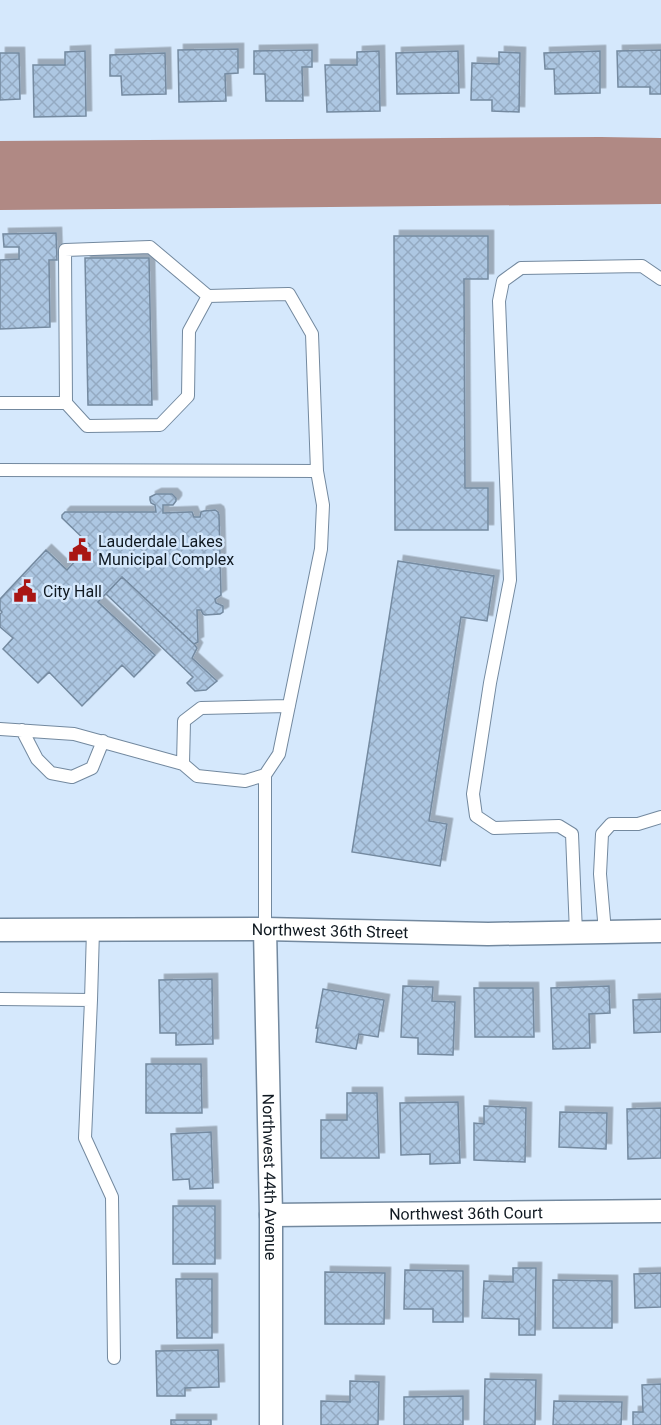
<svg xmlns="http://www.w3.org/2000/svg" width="661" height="1425" font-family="Roboto,sans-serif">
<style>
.water{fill:#b08984}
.building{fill:url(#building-cross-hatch);stroke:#748aa0;stroke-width:1.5;filter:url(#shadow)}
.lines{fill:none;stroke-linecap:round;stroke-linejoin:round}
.service-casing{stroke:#73899f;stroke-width:14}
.minor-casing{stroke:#73899f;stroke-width:25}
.service{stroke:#fff;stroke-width:12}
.minor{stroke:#fff;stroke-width:22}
.labels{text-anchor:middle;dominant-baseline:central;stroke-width:5;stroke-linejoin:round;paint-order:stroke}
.poi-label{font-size:16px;fill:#101921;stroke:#d5e8fc;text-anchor:start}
.street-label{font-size:16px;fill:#101921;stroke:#d5e8fc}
</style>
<defs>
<pattern id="building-cross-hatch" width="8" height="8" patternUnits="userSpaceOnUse" patternTransform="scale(1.5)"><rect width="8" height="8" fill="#adc7e2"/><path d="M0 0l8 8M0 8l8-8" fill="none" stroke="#94aac2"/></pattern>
<filter id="shadow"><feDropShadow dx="5.5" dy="-5.5" stdDeviation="0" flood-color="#0004"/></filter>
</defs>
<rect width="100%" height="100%" fill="#d5e8fc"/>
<path class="water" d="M601,137L661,138V204L0,210V141Z"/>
<path class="building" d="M238,49V73L225,74L226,101L179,102L178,50Z
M312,50V67H302L303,101H266L265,74H254V51Z
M661,50V94H650V87H618L617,51Z
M85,51L86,116L34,117L33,65H65V52Z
M379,51L380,111L327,112L325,65H357V52Z
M458,51L459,93L397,94L396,53Z
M600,51V93L555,94L554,69H545L544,53Z
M499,52L520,53L519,112L492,111V100H471L472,63L499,64Z
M0,53H19L20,99L0,100Z
M165,53L166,94L122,95L121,76H110V55Z
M56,233L57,260H49L50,327L0,329V260L19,259V247H4L3,234Z
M394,236H488V279H464L465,488H488V530H395Z
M85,258H149L152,405H88Z
M156,494H172L176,498V501L173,505H163V513L189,512H192L194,517H200L201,512L204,511L215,510L218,512L219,515L221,595L215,599L216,603L223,606V612L220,614L205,615L203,614L201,610H197L198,642L194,644L122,577L98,602L155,655L134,677L122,665L82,706L49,672L38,683L3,649L13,638L0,627V614L2,612L0,610V599L46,550L67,570L90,545L62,518V515L65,512H156L155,505L151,503L150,500V497Z
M398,561L494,576L487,621L461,617L429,821L447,824L440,866L352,852Z
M122,577L194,644L197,648L192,658L217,681L206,690L195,691L187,683L193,677L106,594Z
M212,979L213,1044L176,1045V1033H160L159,980Z
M403,986L433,987L432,1001L455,1002L453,1055L418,1054V1038L401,1037Z
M609,986L610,1013L589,1014L590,1048L553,1049L551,988Z
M474,988H533L534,1037H475Z
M323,989L384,1000L378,1037L359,1034L356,1049L316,1042L318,1028H316Z
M661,999V1032L634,1033L633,1000Z
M146,1064H201L202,1113H146Z
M347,1093H377L379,1158H321V1120H347Z
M458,1102L460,1163L430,1164V1154L401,1155L400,1103Z
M484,1106L526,1108L525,1162L474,1160V1123L484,1124Z
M661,1108V1158L628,1159L627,1109Z
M560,1112L607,1113L606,1149L559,1147Z
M211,1132L213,1188L190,1189L189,1179L173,1180L171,1134Z
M173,1206H215V1264H173Z
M513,1268H536L535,1335H519V1319L482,1318L484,1281L513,1282Z
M405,1270L463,1271V1322H433V1309H404Z
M325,1272L385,1273L384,1324H325Z
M661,1273V1307L635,1308L634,1274Z
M176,1279H212V1338H177Z
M553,1280L612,1281V1328H553Z
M218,1350L219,1387L185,1388V1396H157L156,1351Z
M485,1379L536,1380L535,1425H484Z
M350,1381L379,1382L378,1425H321V1401L350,1402Z
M661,1384V1425H633V1412H643L642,1385Z
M463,1396V1425H404V1397Z
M554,1401L622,1402L621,1425H553Z
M171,1420H211V1425H171Z"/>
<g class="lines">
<g class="service-casing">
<path id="service" d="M0,403H66L87,426L160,425L188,396L189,331L208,296L289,294L312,334L317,471
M66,403L65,250L150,247L208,296
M0,470L317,471L323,505L321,549L279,754L265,775L245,781L197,776L183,764L184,721L201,708L289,706
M0,729L74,734L183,764
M22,730L37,759L51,773L72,777L92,768L103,741
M265,775V929
M605,932L600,874L602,834L611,824H638L661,817
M576,933L572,834L559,826L494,828L476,816L473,794L490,683L510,580L499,301L503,281L521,268L642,266L661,279
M0,999L91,1000L93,930
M91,1000L85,1138L112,1197L114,1358"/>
</g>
<g class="minor-casing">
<g id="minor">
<path id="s1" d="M265,929L271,1215V1425"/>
<path id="s2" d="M0,930L265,929L488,934L661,931"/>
<path id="s3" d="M271,1215L661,1211"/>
</g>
</g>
<use href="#service" class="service"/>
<use href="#minor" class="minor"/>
</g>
<defs>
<g id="civic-bare" transform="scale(1.8)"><path d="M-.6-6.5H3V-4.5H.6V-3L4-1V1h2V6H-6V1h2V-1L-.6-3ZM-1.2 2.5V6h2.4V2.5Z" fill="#a91614" stroke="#d5e8fc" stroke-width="2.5" paint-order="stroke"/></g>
</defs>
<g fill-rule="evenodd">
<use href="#civic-bare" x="80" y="550"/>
<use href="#civic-bare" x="25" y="591"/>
</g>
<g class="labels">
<g class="poi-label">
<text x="98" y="541">Lauderdale Lakes<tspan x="98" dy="18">Municipal Complex</tspan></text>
<text x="43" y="591">City Hall</text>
</g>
<g class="street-label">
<text stroke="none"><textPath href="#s2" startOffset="330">Northwest 36th Street</textPath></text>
<text stroke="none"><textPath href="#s1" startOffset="248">Northwest 44th Avenue</textPath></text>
<text stroke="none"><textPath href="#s3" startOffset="195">Northwest 36th Court</textPath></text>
</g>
</g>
</svg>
